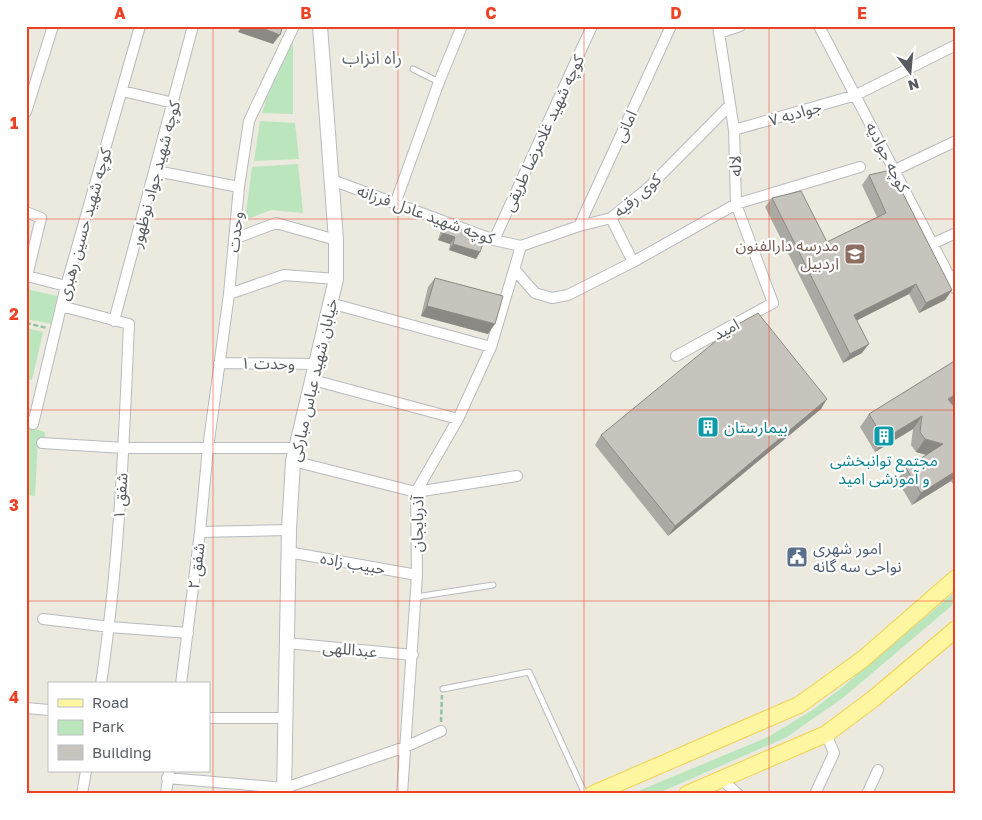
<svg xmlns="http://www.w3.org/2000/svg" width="982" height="820" font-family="'Golos Text','Noto Sans Arabic',sans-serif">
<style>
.green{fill:#bae5bd}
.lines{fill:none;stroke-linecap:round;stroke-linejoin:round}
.service-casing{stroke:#b7babf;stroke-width:7}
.minor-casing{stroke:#b7babf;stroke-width:12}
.tertiary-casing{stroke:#b7babf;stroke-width:16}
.primary-casing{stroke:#f5d14f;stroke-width:18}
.path{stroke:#92c4a3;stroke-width:2.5;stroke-dasharray:5 2.5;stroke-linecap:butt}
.service{stroke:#fff;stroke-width:5}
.minor{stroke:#fff;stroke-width:10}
.tertiary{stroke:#fff;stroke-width:14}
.primary{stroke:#fff6a2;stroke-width:16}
.wall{fill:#aba9a3}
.shaded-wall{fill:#8b8984}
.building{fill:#c7c4bd;stroke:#8b8984}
.grid{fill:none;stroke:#ee4023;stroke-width:1;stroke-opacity:0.55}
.labels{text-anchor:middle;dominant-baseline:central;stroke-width:4.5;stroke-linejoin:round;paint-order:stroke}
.street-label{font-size:16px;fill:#585c61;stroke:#fff}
.education-label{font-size:16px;fill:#785e54;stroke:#fff;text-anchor:end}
.culture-label{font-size:16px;fill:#0d838f;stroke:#fff;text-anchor:start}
.service-label{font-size:16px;fill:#4e5e75;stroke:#fff;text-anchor:start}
.neighbourhood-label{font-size:18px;fill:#696e73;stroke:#fff}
.neatline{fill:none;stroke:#ee4023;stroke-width:2}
.grid-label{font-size:16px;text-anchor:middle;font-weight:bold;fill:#ee4023}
</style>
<rect width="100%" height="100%" fill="#eceadf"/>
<path class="green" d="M293,42V114L262,113L267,97Z
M260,121L295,123L299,159L254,161Z
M298,164L303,213L271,210L245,220L252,167Z
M26,289L57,296L51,324L26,319Z
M26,328L43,332L32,380L26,379Z
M26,426L45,432V439H38L35,496L26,495Z
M956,591V602L844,697L787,737L656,794H631L768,737L811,711L839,690Z"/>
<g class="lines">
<g class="service-casing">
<path id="service" d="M413,69L439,82
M416,597L493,585
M443,689L529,672L585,794"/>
</g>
<g class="minor-casing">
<path id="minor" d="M819,26L956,289
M719,33L740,26
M122,91L174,103
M26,112L53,26
M734,130L856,95L956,45
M895,170L956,141
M156,171L239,187
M332,180L494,240L521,246
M395,204L439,82L462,26
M26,212L41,218L27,276L66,286
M611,218L633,262
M579,226L671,26
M234,239L276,223L336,240
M494,240L592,26
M932,244L956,233
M521,246L579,226L611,218L647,189L730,105
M515,270L535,293L552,298L568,295L633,262L736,204L860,167
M229,294L284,275L336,279
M330,303L491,347
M61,306L129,324C124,444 119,565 101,684
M114,321L193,26
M676,356L773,303L736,204L734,130L718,26
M219,363L316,364
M313,380L458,419
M26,421L33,424L66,286L140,26
M42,443L124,448H295
M293,461L416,492L517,476
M200,532L289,530
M288,552L417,575
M43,619L110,627L188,633
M287,643L413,655
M181,684L200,532L208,448L229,294L239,187L249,121L294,26
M26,708L49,710
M209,718H285
M167,778L285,788L405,747L441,731
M721,779L738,794
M82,794L86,771
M166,794L169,771
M402,794L417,575L416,492L458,419L491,347L521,246
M815,794L834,753L826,734
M867,794L878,770"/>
</g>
<g class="tertiary-casing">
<path id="tertiary" d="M284,794L289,530L293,461L336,279V240L320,26"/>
</g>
<g class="primary-casing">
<path id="primary" d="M593,794L799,705L863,659L956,578
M687,794L826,734L873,699L956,629"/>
</g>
<path class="path" d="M26,323L47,328
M441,722L442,695"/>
<use href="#service" class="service"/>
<use href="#minor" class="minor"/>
<use href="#tertiary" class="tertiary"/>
<use href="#primary" class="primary"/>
</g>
<path class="wall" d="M869,175L952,290L945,300L919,313L909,294L857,320L862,353L843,363L765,207L772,198L827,242L877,217L862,185Z
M445,223L480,252L476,259L449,250L450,244L438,240L441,230Z
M435,278L488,334L421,316L428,287Z
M952,404L956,409V482L953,484L951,481L912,505L897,480L906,468L926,455L916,452L911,445L913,429L875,452L860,427L869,414Z
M821,409L668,536L595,445L601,435Z"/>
<path class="shaded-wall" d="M242,26H257L280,35L273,44L238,32Z
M443,233L455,237L450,244L438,240Z
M453,244L480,252L476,259L449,250Z
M916,284L909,294L848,325L854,315Z
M952,290L945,300L919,313L926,303Z
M427,306L495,324L488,334L421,316Z
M869,344L862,353L843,363L850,354Z
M956,394V402L939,412L948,399Z
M827,399L821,409L668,536L675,526Z
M922,416L913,429L875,452L884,439Z
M925,439L943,444L934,457L916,452Z
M956,471V474L951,481L912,505L921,493Z"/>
<path class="building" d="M257,26H283L280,35Z
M891,170L952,290L926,303L916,284L854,315L869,344L850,354L772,198L801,191L827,242L886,213L869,175Z
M445,223L485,238L480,252L453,244L455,237L443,233Z
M435,278L503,296L495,324L427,306Z
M758,313L827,399L675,526L601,435L733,327Z
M956,360V394L948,399L956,409V471L921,493L906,468L943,444L925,439L920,432L922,416L884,439L869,414Z"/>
<path class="grid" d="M213,26V794M398,26V794M584,26V794M769,26V794M26,219H956M26,410H956M26,601H956"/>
<defs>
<g id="school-square" transform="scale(1.125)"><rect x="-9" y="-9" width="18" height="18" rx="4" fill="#8d6e63" stroke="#fff"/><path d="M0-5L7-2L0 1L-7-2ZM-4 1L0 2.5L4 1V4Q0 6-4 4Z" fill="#fff"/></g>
<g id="building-square" transform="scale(1.125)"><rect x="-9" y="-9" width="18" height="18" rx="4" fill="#0f9aa8" stroke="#fff"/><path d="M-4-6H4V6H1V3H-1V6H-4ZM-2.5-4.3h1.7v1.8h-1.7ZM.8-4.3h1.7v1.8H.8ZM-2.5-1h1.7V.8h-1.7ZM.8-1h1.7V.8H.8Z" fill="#fff"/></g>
<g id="civic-square" transform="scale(1.125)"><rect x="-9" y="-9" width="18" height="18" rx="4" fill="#5c6f8a" stroke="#fff"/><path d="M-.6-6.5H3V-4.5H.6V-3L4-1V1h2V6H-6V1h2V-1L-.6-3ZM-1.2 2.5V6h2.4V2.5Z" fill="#fff"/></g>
</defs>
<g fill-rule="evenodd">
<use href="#school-square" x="855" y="254"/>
<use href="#building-square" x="708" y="427"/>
<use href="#building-square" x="884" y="436"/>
<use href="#civic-square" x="797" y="557"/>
</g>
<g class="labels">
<g class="street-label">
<text transform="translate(795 113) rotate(-16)">جوادیه ۷</text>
<text transform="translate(625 126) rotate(-65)">امانی</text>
<text transform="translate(543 133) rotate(-65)">کوچه شهید غلامرضا طریقی</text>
<text transform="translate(888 157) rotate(63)">کوچه جوادیه</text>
<text transform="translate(735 166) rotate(-91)">لاله</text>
<text transform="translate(155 174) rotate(-75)">کوچه شهید جواد نوظهور</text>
<text transform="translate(637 195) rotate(-41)">کوی رقیه</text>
<text transform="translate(426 214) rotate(20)">کوچه شهید عادل فرزانه</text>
<text transform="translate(84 224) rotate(-74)">کوچه شهید حسین رهبری</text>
<text transform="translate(235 232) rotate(-84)">وحدت</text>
<text transform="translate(726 329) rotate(-28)">امید</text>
<text transform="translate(268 363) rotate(1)">وحدت ۱</text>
<text transform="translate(313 380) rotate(-77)">خیابان شهید عباس مبارکی</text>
<text transform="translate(120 496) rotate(-86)">شفق ۱</text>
<text transform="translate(417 524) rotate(-89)">آذربایجان</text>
<text transform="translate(353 563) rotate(10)">حبیب زاده</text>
<text transform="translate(196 566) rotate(-83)">شفق ۲</text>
<text transform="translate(350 649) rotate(5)">عبداللهی</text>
</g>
<g class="education-label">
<text x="839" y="245">مدرسه دارالفنون<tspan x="839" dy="18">اردبیل</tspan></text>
</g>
<g class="culture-label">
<text x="724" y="427">بیمارستان</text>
<text x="884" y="460" text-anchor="middle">مجتمع توانبخشی<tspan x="884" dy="18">و آموزشی امید</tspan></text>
</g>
<g class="service-label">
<text x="813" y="548">امور شهری<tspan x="813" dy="18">نواحی سه گانه</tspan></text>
</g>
<g class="neighbourhood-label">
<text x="372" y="57">راه انزاب</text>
</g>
</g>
<rect width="982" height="820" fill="none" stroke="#ffffff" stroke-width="55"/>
<rect x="48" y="682" width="162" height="90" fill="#ffffff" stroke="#bcbec0"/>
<rect x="58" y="699" width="25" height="8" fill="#fff6a2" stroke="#bcbec0"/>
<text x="92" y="708" font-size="15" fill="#585c61">Road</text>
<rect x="58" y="720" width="25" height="15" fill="#bae5bd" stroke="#bcbec0"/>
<text x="92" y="732" font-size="15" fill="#585c61">Park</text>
<rect x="58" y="745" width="25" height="15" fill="#c7c4bd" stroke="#bcbec0"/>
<text x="92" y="758" font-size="15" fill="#585c61">Building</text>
<g transform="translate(910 72) rotate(164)" stroke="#ffffff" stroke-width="4" paint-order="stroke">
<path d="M0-4L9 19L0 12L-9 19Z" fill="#585c61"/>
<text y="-8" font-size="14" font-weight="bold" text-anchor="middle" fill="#585c61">N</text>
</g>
<rect x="28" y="28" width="926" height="764" class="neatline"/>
<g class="grid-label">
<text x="120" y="19">A</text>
<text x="306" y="19">B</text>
<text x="491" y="19">C</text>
<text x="676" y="19">D</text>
<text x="862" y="19">E</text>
<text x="14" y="129">1</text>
<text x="14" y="320">2</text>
<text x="14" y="511">3</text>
<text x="14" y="703">4</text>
</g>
</svg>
